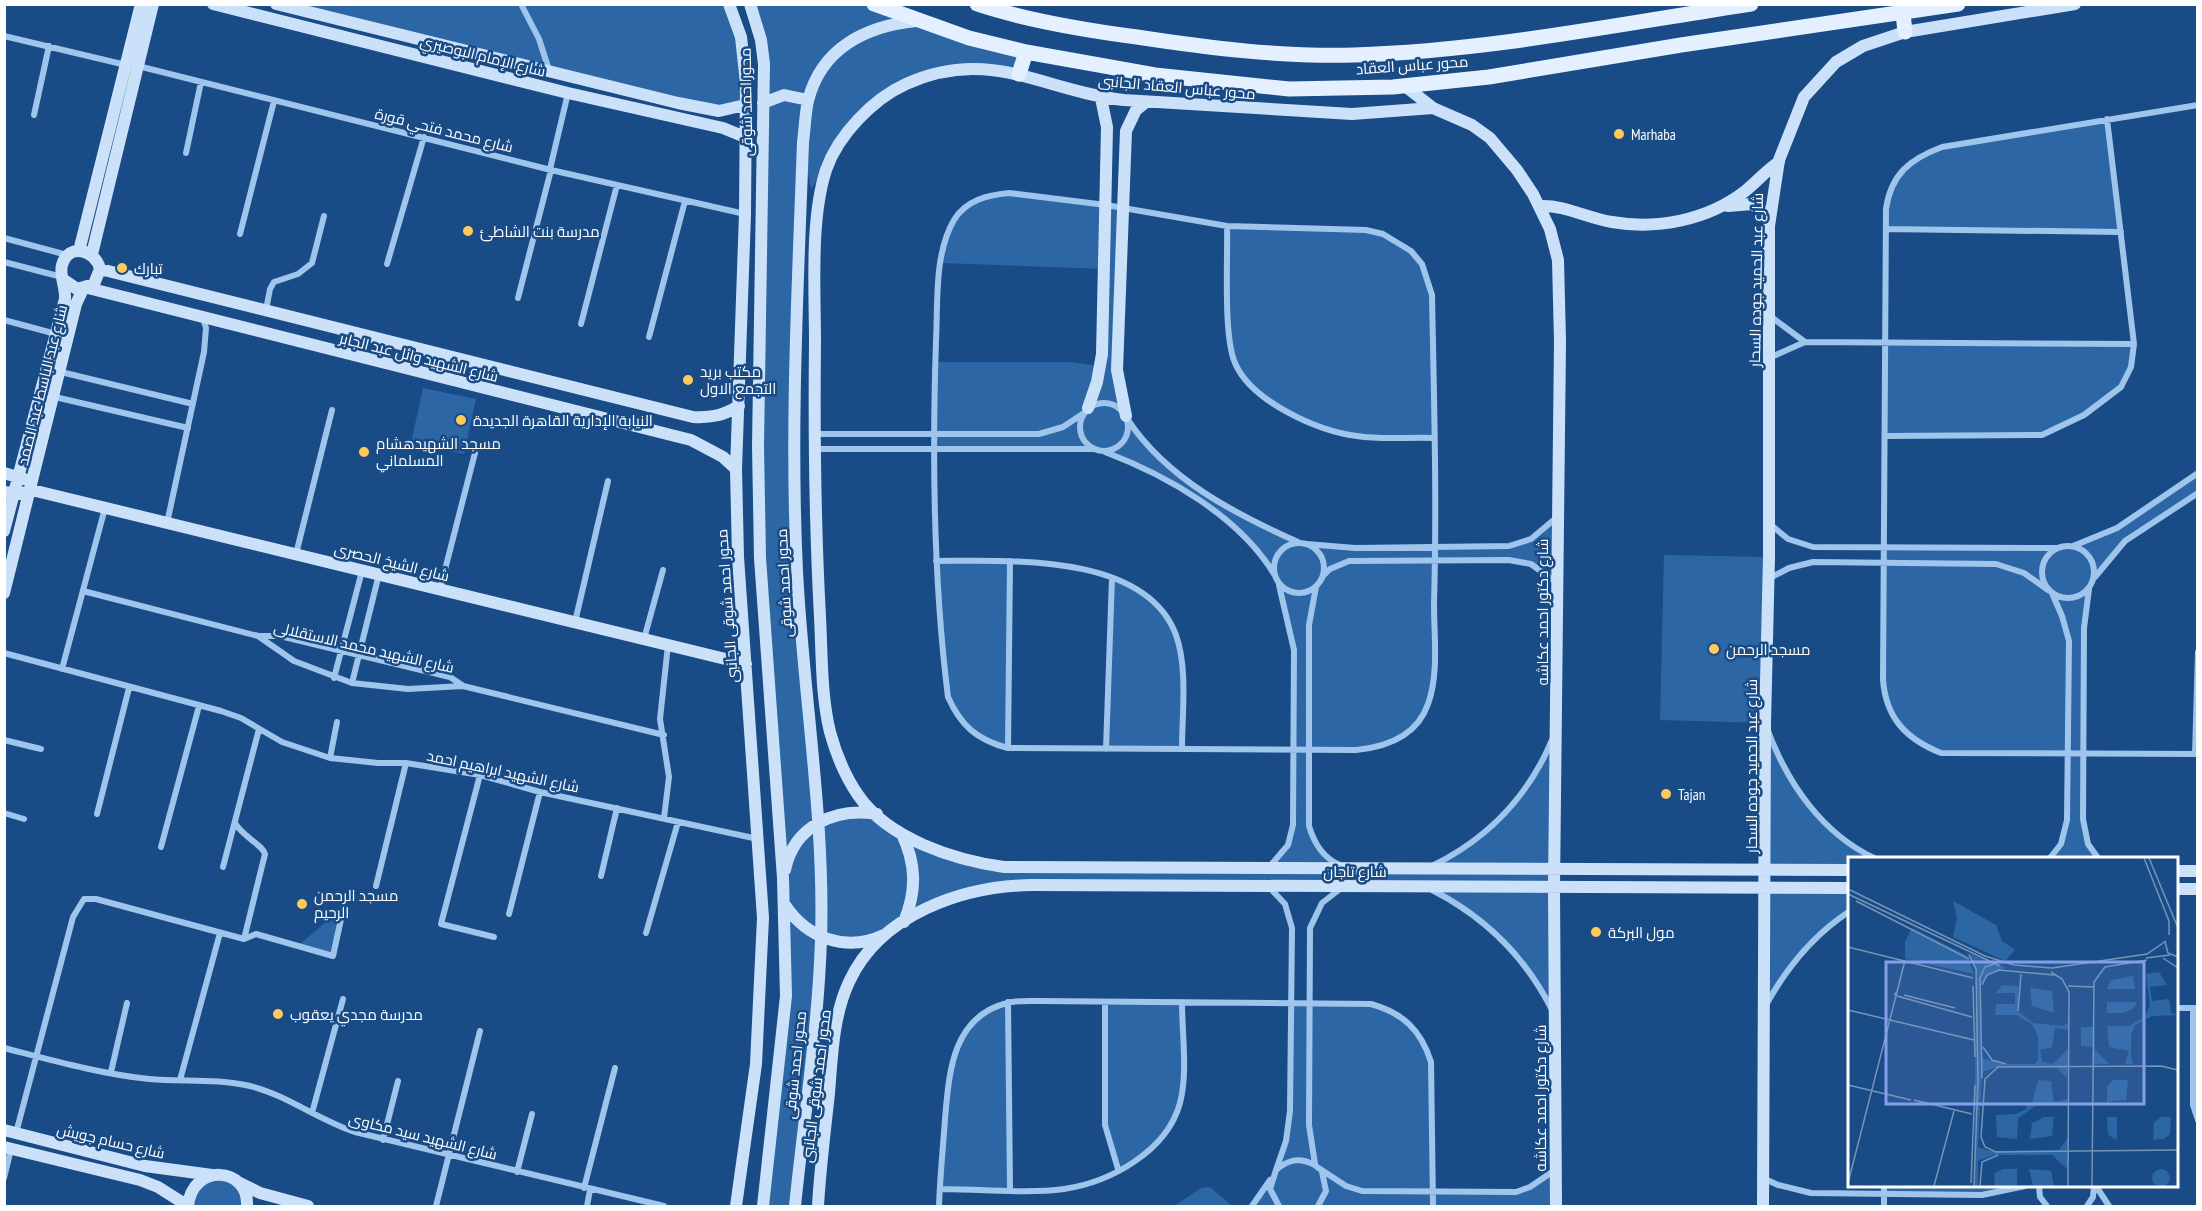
<svg xmlns="http://www.w3.org/2000/svg" width="2202" height="1211" font-family="'PT Sans Narrow',Cairo,sans-serif">
<style>
.green{fill:#2c66a4}
.lines{fill:none;stroke-linecap:round;stroke-linejoin:round}
.street{stroke:#9fc5ec;stroke-width:6}
.secondary{stroke:#cbe1f9;stroke-width:12}
.primary{stroke:#e4f0ff;stroke-width:15}
.poi-dot{fill:#ffca5a;stroke:#194c86;stroke-width:2}
.labels{text-anchor:middle;dominant-baseline:central;stroke-width:5;stroke-linejoin:round;paint-order:stroke}
.street-label{font-size:15px;fill:#fff;stroke:#194c86}
.poi-label{font-size:15px;fill:#fff;stroke:#194c86;text-anchor:start}
.inset-road{fill:none;stroke:#7594b6;stroke-width:1.5}
.view{fill:#839eea;fill-opacity:0.15;stroke:#839eea;stroke-width:3}
.inset-edge{fill:none;stroke:#fff;stroke-width:3}
</style>
<rect width="100%" height="100%" fill="#194c86"/>
<path class="green" d="M276,5H729L734,16L745,105L732,110Z
M750,5H875L1026,52L1019,74L1006,71L924,77L862,116L811,189L803,144L795,519L817,823L862,812L901,833L977,863L1267,868L1275,861L1291,835L1294,650L1279,585L1274,574L1230,522L1164,479L1105,452L1093,449H932L935,362H1070L1100,366L1105,269L941,263L946,236L970,203L1009,193L1123,209L1117,355L1128,420L1170,469L1253,521L1298,542L1323,546L1521,544L1558,516L1557,584L1520,561L1436,560L1433,683L1428,705L1417,724L1379,748L1310,749L1309,826L1312,837L1335,863L1427,868L1452,856L1514,804L1556,731L1555,1016L1541,988L1503,939L1426,887L978,889L875,939L821,937L795,1206H763L786,996L760,558L764,65Z
M2107,119L2121,232L1886,229V209L1895,179L1932,151Z
M1227,226L1366,230L1398,241L1422,264L1432,295L1434,438L1357,436L1334,431L1291,413L1245,380L1230,342Z
M1886,343L2134,344L2131,367L2121,387L2103,402L2042,435L1885,436Z
M423,388L476,399L464,454L411,443Z
M2197,473V493C2156,520 2097,549 2086,602L2084,832L2098,858H2050L2065,832L2067,754L1941,753L1911,738L1885,697L1884,548L2073,546L2103,535Z
M1664,555L1769,557L1765,723L1793,785L1839,835L1874,858H1850L1849,870H1765V723L1660,720Z
M936,561H1010L1008,748L970,732L948,697Z
M1112,578C1196,619 1181,668 1182,749H1106Z
M1765,888H1849V911L1816,937L1764,1008Z
M341,909L333,956L298,946Z
M1008,1002L1010,1189H940C943,1144 940,1045 979,1017C988,1011 998,1007 1008,1002Z
M1105,1002H1182C1182,1049 1194,1113 1154,1148C1143,1156 1129,1162 1118,1169L1108,1140Z
M1291,1004H1371L1388,1009L1417,1030L1431,1062L1434,1193L1516,1192L1556,1169V1206H1252L1276,1170L1286,1141Z
M229,1177L247,1206H188L194,1186Z
M1884,1186H2025L1997,1193L1884,1194Z
M1210,1187L1232,1206H1174L1201,1188Z"/>
<g class="lines">
<path class="street" d="M521,4L539,39L549,70
M4,36L126,65
M138,66L551,170L745,214
M2198,105L1942,147C1910,159 1891,174 1886,209L1883,680C1886,718 1906,739 1941,753L2198,754
M34,115L49,46
M186,153L201,82
M550,169L568,93
M1009,193L1106,205L1227,226L1366,230L1383,234L1411,251L1422,264L1432,295C1434,398 1437,501 1434,604C1434,636 1439,674 1428,704C1417,736 1387,747 1356,750L1008,748C977,740 961,726 948,697C933,578 932,459 936,341C938,302 934,254 954,220C966,200 988,195 1009,193Z
M1227,226C1228,259 1223,335 1235,363C1251,401 1317,431 1357,436C1382,440 1409,437 1434,438
M1886,229L2121,232
M240,234L274,101
M4,238L67,255
M4,262L62,277
M387,264L424,137
M518,298L551,170
M266,310L270,289L274,282L298,274L312,263L324,216
M1770,316L1805,342
M4,320L56,334
M581,324L617,185
M649,337L685,201
M1769,358L1805,342L2134,344
M61,372L193,404
M55,397L188,428
M1080 427a24 24 0 1 1 48 0a24 24 0 1 1-48 0Z
M1128,420C1167,479 1235,514 1298,542
M814,434H1039L1063,427L1084,413
M1885,436L2042,435L2084,415L2121,387L2131,367L2134,344L2107,119
M814,449H1094
M1105,452C1166,475 1239,516 1274,574
M167,523L204,352L206,328L203,318
M1771,525L1788,539L1813,547L2058,548
M1274 568a25 25 0 1 1 50 0a25 25 0 1 1-50 0Z
M1307,544L1355,548L1509,546L1531,539L1556,518
M2042 572a26 26 0 1 1 52 0a26 26 0 1 1-52 0Z
M2073,546L2117,528L2198,473
M296,554L332,410
M936,561C1007,561 1145,552 1176,635C1188,669 1182,713 1182,749
M1323,576L1330,569L1349,561L1509,560L1531,564L1557,583
M2095,577L2125,541L2198,493
M1768,579L1789,568L1813,562L1996,564L2024,573L2048,590
M1316,587L1309,625V826C1314,843 1323,858 1340,865
M440,589L475,453
M2089,589L2084,628L2083,819L2088,844L2098,858
M83,591L258,636H280L450,677L462,685
M575,622L608,481
M258,636L294,661L352,683L408,689L463,686L664,735
M644,639L663,570
M4,653L221,711L241,718L282,742L330,758L378,763H406L480,775L540,792L758,839
M62,669L105,508
M334,678L362,571
M352,683L379,574
M1768,731C1788,784 1822,833 1874,858
M4,740L41,749
M1008,748L1010,561
M1106,749L1112,578
M2195,754L2198,652
M330,758L337,722
M480,775L441,924L494,937
M4,813L24,819
M97,814L129,688
M664,818L669,777L660,719L668,645
M235,823C243,837 263,845 265,854L244,939
M161,847L199,706
M2050,858L2061,844L2067,820L2069,641L2062,616L2052,593
M1270,866L1288,845L1293,825L1294,650L1279,585
M1432,866C1487,839 1528,797 1552,740
M223,867L259,729
M601,876L617,808
M376,886L406,763
M1270,888L1285,904L1292,928L1290,1111L1286,1141L1276,1170
M1432,890C1485,917 1525,956 1552,1010
M509,914L540,792
M646,933L678,822
M1008,1002L1010,1189
M1105,1002V1125L1118,1169
M1766,1005C1787,967 1813,935 1850,911
M2176,1008H2198
M2193,1008V1105L2198,1120
M4,1048C51,1060 101,1074 149,1079C183,1082 216,1078 250,1086C287,1095 318,1120 355,1132L664,1206
M111,1072L127,1003
M180,1080L220,933
M312,1113L343,999
M16,1133L73,917L84,899H96L244,939L256,934L333,956L343,910
M383,1140L398,1081
M1315,1164L1309,1125L1310,928L1322,903L1340,889
M1317,1167L1346,1186L1362,1191L1516,1192L1530,1187L1555,1170
M517,1172L532,1114
M4,1178L11,1149
M1763,1178L1778,1185L1811,1193L1982,1195L2025,1186
M2039,1186L2040,1197L2047,1206
M2096,1186L2109,1206
M584,1188L615,1068
M940,1189C977,1189 1028,1194 1064,1189C1111,1182 1167,1151 1180,1103C1188,1072 1182,1035 1182,1002
M436,1206L480,1031
M587,1206L590,1190
M939,1206C940,1177 943,1148 945,1119C949,1073 952,1017 1007,1003C1017,1000 1029,1001 1039,1001L1371,1004C1403,1013 1421,1030 1431,1062L1433,1206
M1252,1206L1270,1180
M1279,1206L1270,1189L1276,1170C1289,1159 1300,1157 1315,1165
M1318,1206L1326,1191L1322,1172
M1884,1206V1186
M2087,1206L2093,1197L2094,1186"/>
<path class="secondary" d="M213,4L568,93L723,128L745,137
M276,4L678,103L719,111L745,105
M729,4L741,37L746,83L745,214L736,469L738,557L763,918L756,1064L736,1206
M750,4L761,40L764,64L758,446L760,558L783,878L786,996L763,1206
M1405,86L1433,108L1472,125L1490,138L1517,170L1533,194L1550,229L1558,260L1560,341L1554,887L1556,1206
M763,103L784,95L808,100
M1433,108L1352,114L1124,100C1043,91 990,46 906,84C873,99 838,135 826,170C810,219 815,290 815,342C814,434 815,525 820,617C822,655 821,695 830,732C836,754 845,776 858,795C888,839 954,860 1004,867L1850,870
M1540,206C1565,205 1587,218 1612,222C1657,230 1707,220 1744,192C1756,183 1766,170 1779,162
M1728,206L1752,204L1770,216
M79,251L141,4
M92,254L153,4
M100,269L693,417C712,418 724,415 739,406
M88,288L691,440L723,457L736,469
M1088,408L1097,382L1102,354L1107,127L1101,98
M1126,416L1117,370L1126,131L1136,110L1146,102
M4,473L24,479
M4,492L20,494L32,490L746,664
M4,531L65,299C66,288 59,275 62,265C68,242 96,250 100,269L94,284L77,289L64,280
M4,593L76,304L83,289
M902,834C916,864 917,890 904,922
M785,870C794,826 835,807 877,814
M2176,871H2198
M2176,889H2198
M785,905C807,938 846,953 884,935
M4,1130L145,1166L212,1175
M4,1147L140,1180L158,1187L188,1206
M238,1182L260,1193L308,1206
M188,1206C192,1163 249,1166 247,1206
M795,1206C804,1118 818,1029 821,940C825,817 803,693 797,571C790,428 798,284 803,142C805,128 805,114 808,101C821,48 866,26 916,21
M818,1206C820,1169 825,1131 829,1093C832,1057 833,1016 849,982C880,914 963,886 1032,885L1850,888
M1763,1206L1765,723L1769,557V226L1779,160L1804,97L1836,62L1863,46L1905,32L2075,4"/>
<path class="primary" d="M874,4L969,38L1026,52L1155,75L1289,89L1393,87L1489,77L1681,45L1958,4
M977,4C1028,21 1084,30 1137,37C1209,48 1281,57 1354,55C1487,51 1620,24 1751,4
M1903,13L1905,32
M1019,74L1026,52"/>
</g>
<g class="poi-dot">
<circle cx="1619" cy="134" r="6"/>
<circle cx="468" cy="231" r="6"/>
<circle cx="122" cy="268" r="6"/>
<circle cx="688" cy="380" r="6"/>
<circle cx="461" cy="420" r="6"/>
<circle cx="364" cy="452" r="6"/>
<circle cx="1714" cy="649" r="6"/>
<circle cx="1666" cy="794" r="6"/>
<circle cx="302" cy="904" r="6"/>
<circle cx="1596" cy="932" r="6"/>
<circle cx="278" cy="1014" r="6"/>
</g>
<g class="labels">
<g class="street-label">
<text transform="translate(483 56) rotate(14)">شارع الإمام البوصيري</text>
<text transform="translate(1412 65) rotate(-4)">محور عباس العقاد</text>
<text transform="translate(1177 87) rotate(5)">محور عباس العقاد الجانبى</text>
<text transform="translate(746 102) rotate(-91)">محور احمد شوقى</text>
<text transform="translate(444 130) rotate(14)">شارع محمد فتحي قورة</text>
<text transform="translate(1756 280) rotate(-89)">شارع عبد الحميد جوده السحار</text>
<text transform="translate(419 357) rotate(14)">شارع الشهيد وائل عبد الجابر</text>
<text transform="translate(42 385) rotate(-76)">شارع عبد الباسط عبد الصمد</text>
<text transform="translate(392 562) rotate(14)">شارع الشيخ الحصرى</text>
<text transform="translate(784 583) rotate(-93)">محور احمد شوقى</text>
<text transform="translate(727 606) rotate(-94)">محور احمد شوقى الجانبى</text>
<text transform="translate(1542 612) rotate(-90)">شارع دكتور احمد عكاشه</text>
<text transform="translate(364 647) rotate(13)">شارع الشهيد محمد الاستقلالى</text>
<text transform="translate(1751 766) rotate(-90)">شارع عبد الحميد جوده السحار</text>
<text transform="translate(503 771) rotate(12)">شارع الشهيد ابراهيم احمد</text>
<text x="1355" y="871">شارع تاجان</text>
<text transform="translate(795 1065) rotate(-84)">محور احمد شوقى</text>
<text transform="translate(816 1086) rotate(-83)">محور احمد شوقى الجانبى</text>
<text transform="translate(1540 1098) rotate(-90)">شارع دكتور احمد عكاشه</text>
<text transform="translate(423 1136) rotate(14)">شارع الشهيد سيد مكاوى</text>
<text transform="translate(111 1141) rotate(13)">شارع حسام جويش</text>
</g>
<g class="poi-label">
<text x="1631" y="134">Marhaba</text>
<text x="480" y="231">مدرسة بنت الشاطئ</text>
<text x="134" y="268">تبارك</text>
<text x="700" y="371">مكتب بريد<tspan x="700" dy="17">التجمع الاول</tspan></text>
<text x="473" y="420">النيابة الإدارية القاهرة الجديدة</text>
<text x="376" y="443">مسجد الشهيدهشام<tspan x="376" dy="17">المسلماني</tspan></text>
<text x="1726" y="649">مسجد الرحمن</text>
<text x="1678" y="794">Tajan</text>
<text x="314" y="895">مسجد الرحمن<tspan x="314" dy="17">الرحيم</tspan></text>
<text x="1608" y="932">مول البركة</text>
<text x="290" y="1014">مدرسة مجدي يعقوب</text>
</g>
</g>
<g transform="translate(1848 857)">
<rect width="330" height="330" fill="#194c86"/>
<path d="M105,44L148,68L154,84L167,93L157,104L105,80L109,61ZM64,71L118,98L126,117L57,102V85ZM118,95L158,111L144,115L133,127L134,201L156,207H187L190,203V179L184,167L168,158H147L148,147H167V136H148L154,128L170,129V154L185,166L215,169L221,165V173L207,171L204,190L192,193L194,205L205,207L221,191L219,221L209,211L150,210L134,215L130,290L142,294L211,293L221,279L220,313L204,298H145L130,304V329H126L128,112ZM311,115L319,128L302,130L304,144L321,142L323,156L330,158L304,159L287,168L283,178V202L286,207H277L281,194L261,190L259,169H281L297,160L302,148L298,117ZM285,119L287,132H259L263,123ZM182,131L204,134L206,156L184,149ZM259,145H289L285,152L275,156H259ZM233,170H246L247,193L261,207H245V190L233,189ZM190,223L203,224L206,245L221,242V249H187L170,261L169,282L149,280L148,258L168,257L179,252L176,246L184,247ZM265,223H280L278,243L259,245V230ZM196,260H206L204,279L182,282L184,266ZM259,260H269V283L260,278ZM313,260H323L322,277L316,282L305,283L306,265ZM304 321a9 9 0 1 1 18 0a9 9 0 1 1-18 0ZM155,312H169V329H146L147,316ZM181,312L203,314L206,329H185Z" fill="#2c66a4"/>
<path class="inset-road" d="M296,1L321,64V78M301,1L330,71M0,32L137,99L166,108L204,111L299,97L318,84M0,37L152,109M8,44L121,102M317,85L320,96L330,100M0,90L125,121M121,98L128,112L130,222L126,329M298,101L322,98M315,101L330,111M203,115L214,122L221,135L220,329M134,128L139,118L151,113L206,118M125,129L127,200M220,129L246,130M49,135L57,103M56,138L107,151M49,139L124,160M0,153L126,183M170,154L173,117M135,190L144,203L158,207M330,213L313,209L150,210L137,222L133,280L137,290L148,295L330,293M134,221L132,121L137,110L146,107M0,228L63,243M66,243L124,257M0,326L49,135L46,138M123,326L127,228M86,329L106,254M132,329L134,305L150,298M244,329L246,125L257,110L299,103"/>
<path class="view" d="M38,105H296V247H38Z"/>
<rect width="330" height="330" class="inset-edge"/>
</g>
<rect width="2202" height="1211" fill="none" stroke="#ffffff" stroke-width="12"/>
</svg>
